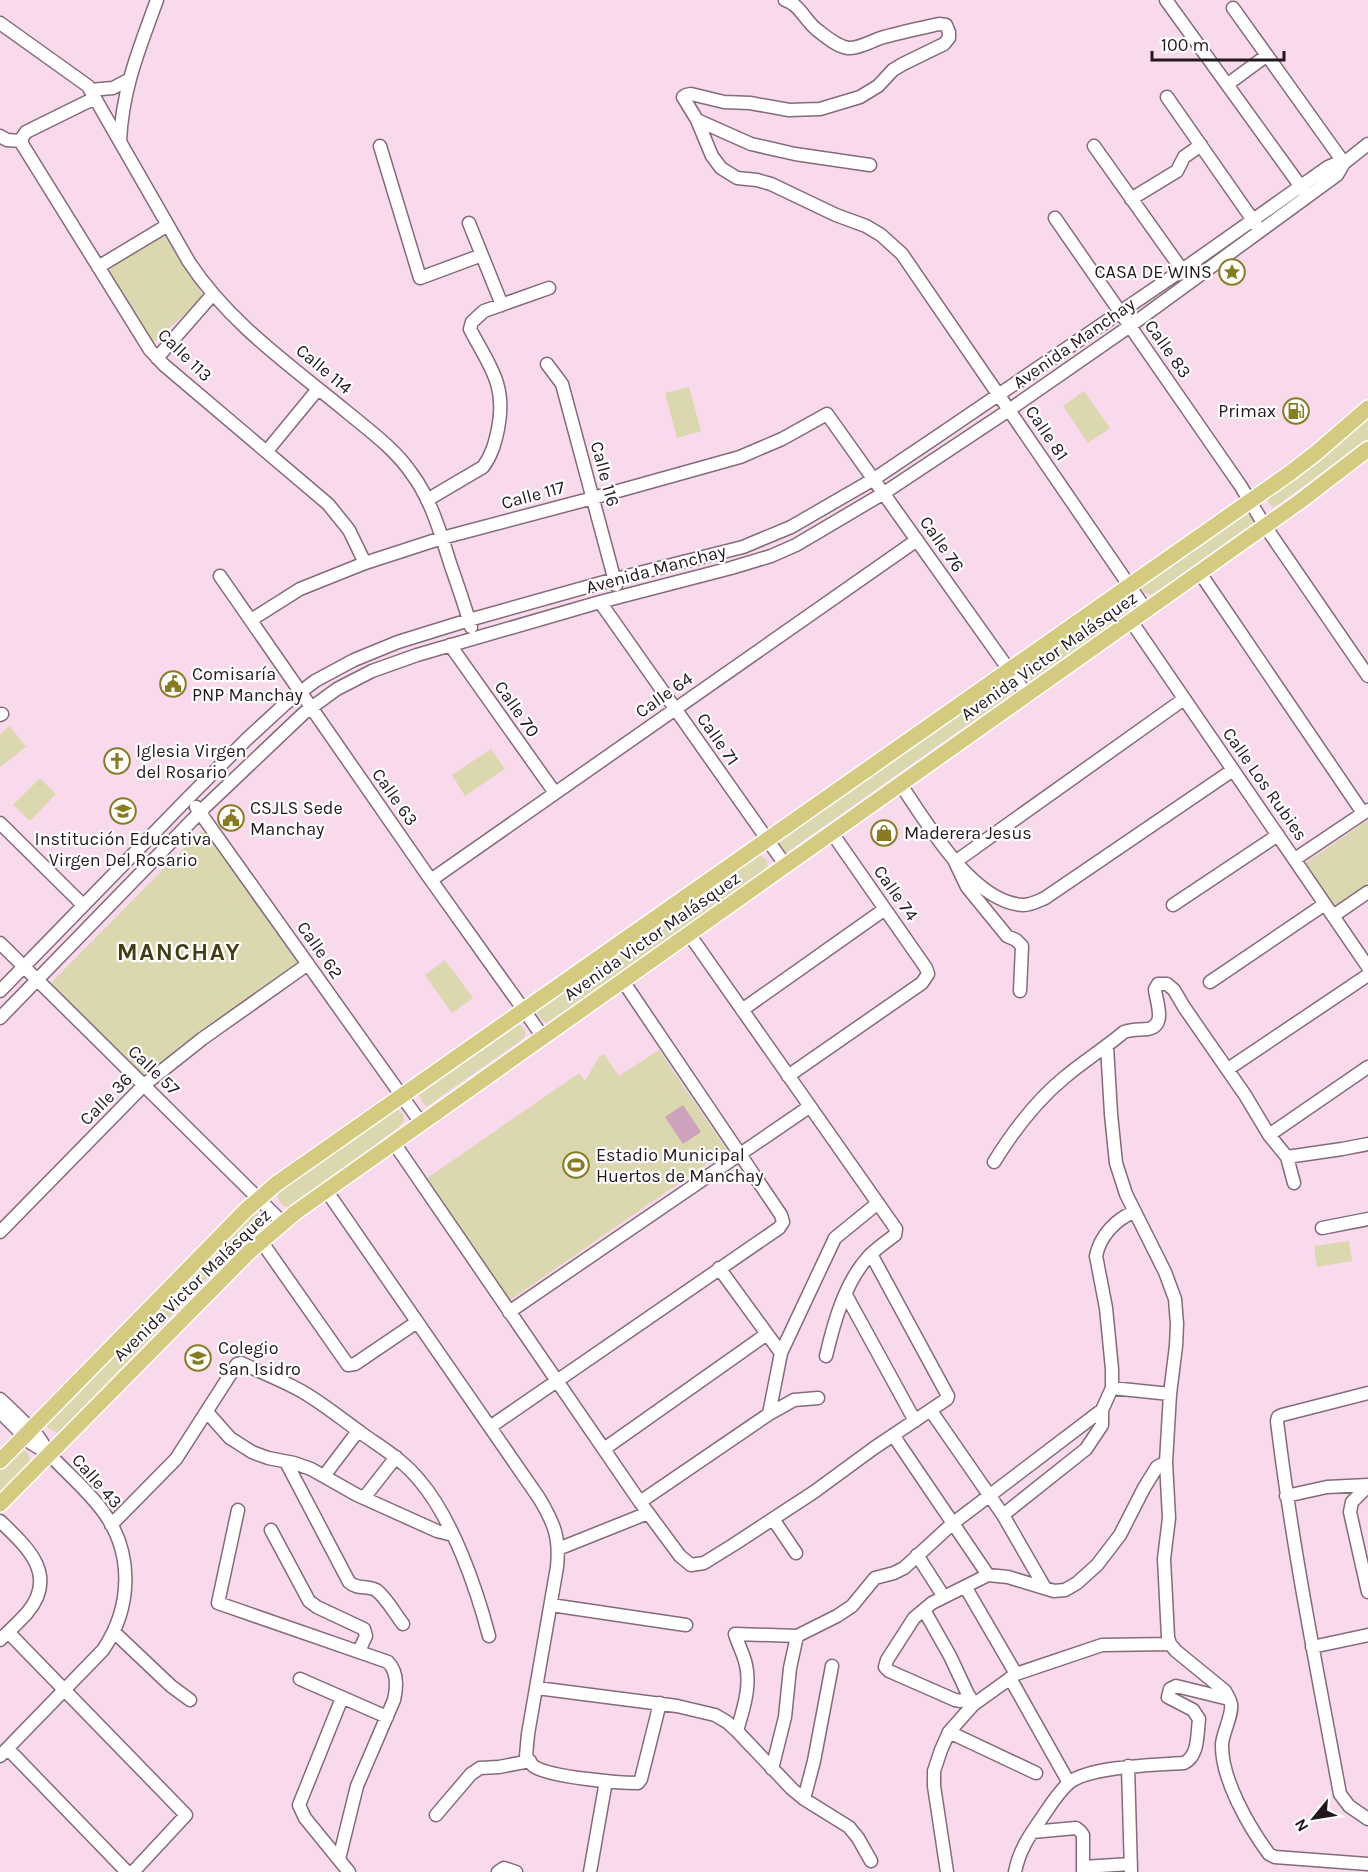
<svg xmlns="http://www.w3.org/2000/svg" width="1368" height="1872" font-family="Karla,sans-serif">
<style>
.green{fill:#dbd7af}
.water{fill:#cea1bc}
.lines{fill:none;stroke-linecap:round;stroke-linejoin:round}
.minor-casing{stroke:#846a7a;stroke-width:15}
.major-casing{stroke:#fff;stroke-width:18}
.minor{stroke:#fff;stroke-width:12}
.major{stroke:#d4cb81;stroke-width:15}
.labels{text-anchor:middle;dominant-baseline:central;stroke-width:4.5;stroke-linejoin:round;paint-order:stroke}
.poi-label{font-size:18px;fill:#22181e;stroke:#fff;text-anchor:start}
.street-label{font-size:18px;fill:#22181e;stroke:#fff}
.district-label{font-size:24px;font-weight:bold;letter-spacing:1.5px;fill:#423d13;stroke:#fff}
</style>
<rect width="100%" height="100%" fill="#f8daec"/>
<path class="green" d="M166,233L204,297L153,343L103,268Z
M689,387L701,431L677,438L665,393Z
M1084,391L1110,428L1088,443L1063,406Z
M1368,417V440L1273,508L1263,495Z
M1247,513L1254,520L1252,528L1156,593L1151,595C1144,593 1141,591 1141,584L1241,515Z
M1121,602L1126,606L1128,612L1126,616L1030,681L1021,667L1115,603Z
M1001,681L1011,694L786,853L776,839Z
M10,726L26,747L0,767V734Z
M491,749L505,769L465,796L452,775Z
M40,778L56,794L30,821L13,805Z
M1368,820V883L1333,907L1305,863Z
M201,831L206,833L299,963L182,1045L144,1078L50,984Z
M759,855C769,858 770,867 764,874L548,1023C539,1020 535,1015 537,1007L753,857Z
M445,960L473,998L452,1013L425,975Z
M517,1023C524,1026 527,1031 524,1038L426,1107L416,1091Z
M659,1050L727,1150L510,1300L426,1179L579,1073L585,1081L600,1056L604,1054L619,1076Z
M396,1107L404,1116V1120L399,1127L295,1205L286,1207L282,1205L277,1197L280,1190Z
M254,1212H257L263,1221L262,1226L259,1231L209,1276L64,1429L57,1433L48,1428L46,1423Z
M1349,1241L1352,1261L1317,1267L1314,1246Z
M22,1448L29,1454L30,1462L0,1493V1466Z"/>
<path class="water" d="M683,1105L701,1132L683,1144L665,1117Z"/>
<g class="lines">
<g class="minor-casing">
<path id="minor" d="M785,0C799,4 805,20 816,29C825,36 836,46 848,48C859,49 873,40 884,37C902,32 921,28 939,24L946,25L949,32V38L944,44L903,64L893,70L878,86L860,97L820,109L789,110L750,103L724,102L691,94L686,95L683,97L697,120L712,156L721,168L737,178L757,180L771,184L836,215L866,226L881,235L902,254L1146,610
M1166,0L1304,191
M1233,8L1344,163
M0,23L88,86L189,262C229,323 291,366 347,412C370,431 395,449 412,474C432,501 441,535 451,566C458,586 465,606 471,627
M1228,84L1266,56
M90,90L113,88L128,80
M1167,97L1257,226
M95,98L26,132L22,138V144L150,350L164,365L328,504L349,530L365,563
M697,120L751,144L795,154L870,165
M0,136L7,140L21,141
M120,142C122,90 139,49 157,0
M380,146L420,278L482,255
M1094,146L1185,274
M1131,199L1177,171L1184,157L1201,145
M1055,218L1240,485L1265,526L1368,676
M469,223L502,305
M98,267L168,225
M157,358L213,294
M547,364L562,384L616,585
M267,451L318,389
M427,500L483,467C492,455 495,443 498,429C507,384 489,366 470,329L472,322L484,311L549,288
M1200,573L1363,813
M220,576L426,873L543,1037
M600,602L786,866
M251,620L300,589L365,563L442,538L593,498L740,457L782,439L827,414L1027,695
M1131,621L1368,967
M450,645L555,793
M0,715L2,714
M901,785C927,823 972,902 1023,905C1031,905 1038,901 1045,898L1233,770
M196,807L421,1123
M0,823L83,905
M1295,859L1368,810
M431,880L917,540
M1173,905L1278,835
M1333,916L1368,892
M689,934L896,1229L895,1235C887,1241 877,1248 869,1256C845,1282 834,1322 826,1356
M0,943L283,1223
M1210,982L1325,904
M0,991L189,797L247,739L285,704L315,681L354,660L398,642L469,620L615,579L743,547L791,527L874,479L932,440L1182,270L1328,167L1335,164L1344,163
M1020,991L1022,946L1016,940L1007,936L967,887L955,862L1184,699
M742,1010L885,909
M0,1018L206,806L304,713L337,689L372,671L417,655L600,602L731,568L771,556L796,545L884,493L1009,410L1130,326L1337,175L1344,163L1368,144
M1107,1046L1111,1114L1116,1163L1126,1194L1165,1272L1175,1299L1177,1324L1176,1346L1170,1394L1166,1462L1169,1518L1164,1559L1168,1637L1170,1644
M1228,1069L1368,975
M788,1076L922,983L928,974L926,968L832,833
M1269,1135L1368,1067
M394,1143L640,1502L680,1556L691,1565L704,1563L733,1545L814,1492L874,1448L947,1399L948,1396L871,1254
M1287,1157L1342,1149L1368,1144
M994,1162C1012,1133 1038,1099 1065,1077C1084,1061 1105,1048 1124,1032C1133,1029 1139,1030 1148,1029C1167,1025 1156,1002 1155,989L1158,984H1167L1174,990L1184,1007L1245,1095L1269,1135L1287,1157L1294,1183
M326,1190L539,1498C554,1523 560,1537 557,1567L528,1734L526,1756C529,1760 531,1765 535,1767C551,1777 618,1783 638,1783L641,1779L660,1703
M1322,1228L1368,1219
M0,1232L144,1085L202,1039L308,964
M261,1241L348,1365L355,1364L417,1322
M719,1268L781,1353
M846,1295L915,1421
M509,1312L809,1107
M1112,1388L1170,1394
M1368,1393L1282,1415L1278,1417L1277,1421C1292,1546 1317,1670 1340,1794L1349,1806L1368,1819
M0,1399C12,1410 24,1422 36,1434C42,1440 45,1449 51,1456C68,1474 87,1490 102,1510C134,1552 132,1607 103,1650L0,1756
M931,1411L1003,1515L1045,1588
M0,1412L31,1443L46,1452
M207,1412L230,1438L252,1452L268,1458L294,1463L311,1469L357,1495L437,1531L453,1535
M769,1414L794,1400L818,1398
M490,1427L779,1228L783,1222L781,1215L623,981
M893,1435L988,1575
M604,1449L767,1334
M286,1462L349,1582C358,1590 366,1585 376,1590C386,1597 395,1614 403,1624
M324,1476L358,1431
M1368,1486L1352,1502L1350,1512L1368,1592
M1286,1496L1327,1487L1368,1485
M364,1498L396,1457
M640,1502L769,1414L781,1353L835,1238L878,1203
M238,1510L218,1603L388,1662C398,1672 397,1687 394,1700L357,1786L339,1859
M1003,1515L1086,1449L1102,1425V1410
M773,1519L796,1553
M0,1521C27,1547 59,1575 27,1613C19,1622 9,1631 0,1640
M111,1525L176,1459L237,1364L241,1363C261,1372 284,1381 303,1392C325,1405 343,1420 364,1435C384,1449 404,1461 420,1481C453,1520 476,1587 489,1636
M271,1530L309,1601L317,1607L364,1629L366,1636L359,1651
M558,1549L648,1513
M917,1555L944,1597
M966,1588L1016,1674
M551,1605L686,1625
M924,1610L950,1656L973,1705
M8,1632L186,1815L133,1872
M114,1632L171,1686L190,1700
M1312,1647L1368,1635
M1010,1678L1069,1783
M300,1679L387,1717
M537,1688L677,1706L715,1715L727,1722L737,1731L792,1789L804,1799L849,1827L858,1838L871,1861
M970,1697L961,1701L955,1700L889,1671L885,1667L887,1660L914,1618L932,1603L988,1575L1008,1577L1054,1591L1065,1590L1077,1583L1097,1565L1120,1535L1144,1488L1157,1467L1166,1462
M342,1698L299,1805L305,1818L349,1872
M737,1731C743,1710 751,1687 746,1665C744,1655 738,1644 735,1634L797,1636L837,1616L852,1606L875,1578L894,1573L904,1568L952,1524L1102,1410L1112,1388V1369L1106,1308L1096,1256C1100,1236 1116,1219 1134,1212
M949,1732L1036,1773
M8,1749L127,1872
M1128,1766L1131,1872
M772,1769L785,1717L790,1668L797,1636
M804,1799L814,1761L832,1666
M436,1815L471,1774L480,1768L499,1767L530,1761
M1032,1832L1076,1828L1080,1831L1083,1835V1872
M1083,1867L1131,1864
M498,1872L504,1868L516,1872
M590,1872L606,1781
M947,1872L934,1786V1771L941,1750L949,1732L973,1705L1016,1674L1102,1645L1170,1644L1176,1651L1225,1691C1227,1695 1230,1699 1231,1704C1233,1714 1223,1732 1222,1744C1221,1779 1249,1827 1269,1854L1275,1857L1368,1864
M1015,1872C1019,1851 1029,1836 1041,1819C1050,1806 1058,1792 1070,1782C1092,1766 1156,1765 1184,1763C1199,1756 1197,1734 1199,1719L1193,1710L1168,1697L1170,1689L1176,1686L1229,1699"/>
</g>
<g class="major-casing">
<path id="major" d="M0,1461L246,1210L276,1184L1290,473L1316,453L1368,408
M0,1504L249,1252L296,1212L1299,502L1368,449"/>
</g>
<use href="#minor" class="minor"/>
<use href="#major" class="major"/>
</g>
<defs>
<g id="sight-ring" transform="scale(1.35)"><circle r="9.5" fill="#fff" stroke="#877c22" stroke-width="1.5"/><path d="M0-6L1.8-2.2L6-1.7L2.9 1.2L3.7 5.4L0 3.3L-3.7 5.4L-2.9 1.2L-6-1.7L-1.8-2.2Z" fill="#877c22"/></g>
<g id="fuel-ring" transform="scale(1.35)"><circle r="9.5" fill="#fff" stroke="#877c22" stroke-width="1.5"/><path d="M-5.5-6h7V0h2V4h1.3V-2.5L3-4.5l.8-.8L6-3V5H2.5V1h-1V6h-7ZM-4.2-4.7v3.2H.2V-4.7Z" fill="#877c22"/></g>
<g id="civic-ring" transform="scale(1.35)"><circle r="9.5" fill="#fff" stroke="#877c22" stroke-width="1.5"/><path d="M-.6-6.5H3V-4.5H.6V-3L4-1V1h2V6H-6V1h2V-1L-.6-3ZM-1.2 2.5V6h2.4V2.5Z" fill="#877c22"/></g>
<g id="church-ring" transform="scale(1.35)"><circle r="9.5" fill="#fff" stroke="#877c22" stroke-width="1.5"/><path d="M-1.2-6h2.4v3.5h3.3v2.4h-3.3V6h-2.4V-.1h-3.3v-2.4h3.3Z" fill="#877c22"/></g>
<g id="school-ring" transform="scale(1.35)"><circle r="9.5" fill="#fff" stroke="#877c22" stroke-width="1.5"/><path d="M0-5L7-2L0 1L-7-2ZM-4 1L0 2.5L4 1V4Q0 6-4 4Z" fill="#877c22"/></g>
<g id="shop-ring" transform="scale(1.35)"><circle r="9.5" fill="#fff" stroke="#877c22" stroke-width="1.5"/><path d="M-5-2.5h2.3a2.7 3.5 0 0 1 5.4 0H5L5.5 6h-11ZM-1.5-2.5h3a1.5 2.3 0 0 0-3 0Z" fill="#877c22"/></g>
<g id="stadium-ring" transform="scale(1.35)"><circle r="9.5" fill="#fff" stroke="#877c22" stroke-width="1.5"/><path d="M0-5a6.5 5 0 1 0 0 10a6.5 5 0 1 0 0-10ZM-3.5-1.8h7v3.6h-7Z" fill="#877c22"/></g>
</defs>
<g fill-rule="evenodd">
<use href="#sight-ring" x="1232" y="272"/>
<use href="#fuel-ring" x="1296" y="411"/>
<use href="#civic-ring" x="173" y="684"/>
<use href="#church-ring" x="117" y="761"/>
<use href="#school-ring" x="123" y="811"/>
<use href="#civic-ring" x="231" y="818"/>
<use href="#shop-ring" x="884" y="833"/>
<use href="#stadium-ring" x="576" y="1165"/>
<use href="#school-ring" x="198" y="1358"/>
</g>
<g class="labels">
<g class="poi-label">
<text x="1212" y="272" text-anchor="end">CASA DE WINS</text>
<text x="1276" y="411" text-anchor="end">Primax</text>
<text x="192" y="674">Comisaría<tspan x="192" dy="21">PNP Manchay</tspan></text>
<text x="136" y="751">Iglesia Virgen<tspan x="136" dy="21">del Rosario</tspan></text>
<text x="250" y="808">CSJLS Sede<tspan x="250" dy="21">Manchay</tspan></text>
<text x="904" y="833">Maderera Jesus</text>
<text x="123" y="839" text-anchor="middle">Institución Educativa<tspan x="123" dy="21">Virgen Del Rosario</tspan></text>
<text x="596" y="1155">Estadio Municipal<tspan x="596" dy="21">Huertos de Manchay</tspan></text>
<text x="218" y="1348">Colegio<tspan x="218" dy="21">San Isidro</tspan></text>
</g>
<g class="street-label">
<text transform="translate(1074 343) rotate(-35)">Avenida Manchay</text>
<text transform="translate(1168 349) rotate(55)">Calle 83</text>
<text transform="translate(185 355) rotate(44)">Calle 113</text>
<text transform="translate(324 369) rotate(40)">Calle 114</text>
<text transform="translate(1047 433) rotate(56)">Calle 81</text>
<text transform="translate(605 474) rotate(75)">Calle 116</text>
<text transform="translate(533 495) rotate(-15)">Calle 117</text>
<text transform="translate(942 544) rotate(55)">Calle 76</text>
<text transform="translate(656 569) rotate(-15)">Avenida Manchay</text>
<text transform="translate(1049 656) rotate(-35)">Avenida Victor Malásquez</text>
<text transform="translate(664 695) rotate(-35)">Calle 64</text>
<text transform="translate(517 709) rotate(55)">Calle 70</text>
<text transform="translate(718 739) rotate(55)">Calle 71</text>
<text transform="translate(1265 784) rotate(55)">Calle Los Rubies</text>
<text transform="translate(395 797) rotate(55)">Calle 63</text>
<text transform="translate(896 893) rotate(55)">Calle 74</text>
<text transform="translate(652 936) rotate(-35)">Avenida Victor Malásquez</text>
<text transform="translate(320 950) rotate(55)">Calle 62</text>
<text transform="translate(154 1070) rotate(44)">Calle 57</text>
<text transform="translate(106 1099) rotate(-45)">Calle 36</text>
<text transform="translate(192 1285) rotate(-44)">Avenida Victor Malásquez</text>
<text transform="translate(97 1481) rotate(49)">Calle 43</text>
</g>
<g class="district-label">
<text x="179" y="952">MANCHAY</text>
</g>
</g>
<g transform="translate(1314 1818) rotate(240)" stroke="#ffffff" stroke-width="4.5" paint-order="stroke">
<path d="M0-4.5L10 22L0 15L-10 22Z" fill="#22181e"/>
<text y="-9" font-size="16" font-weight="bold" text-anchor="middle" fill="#22181e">N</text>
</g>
<path d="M1152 51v9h132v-9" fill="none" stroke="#22181e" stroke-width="3"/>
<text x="1161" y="51" font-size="18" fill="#22181e" stroke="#ffffff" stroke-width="4.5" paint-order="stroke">100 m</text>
</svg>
